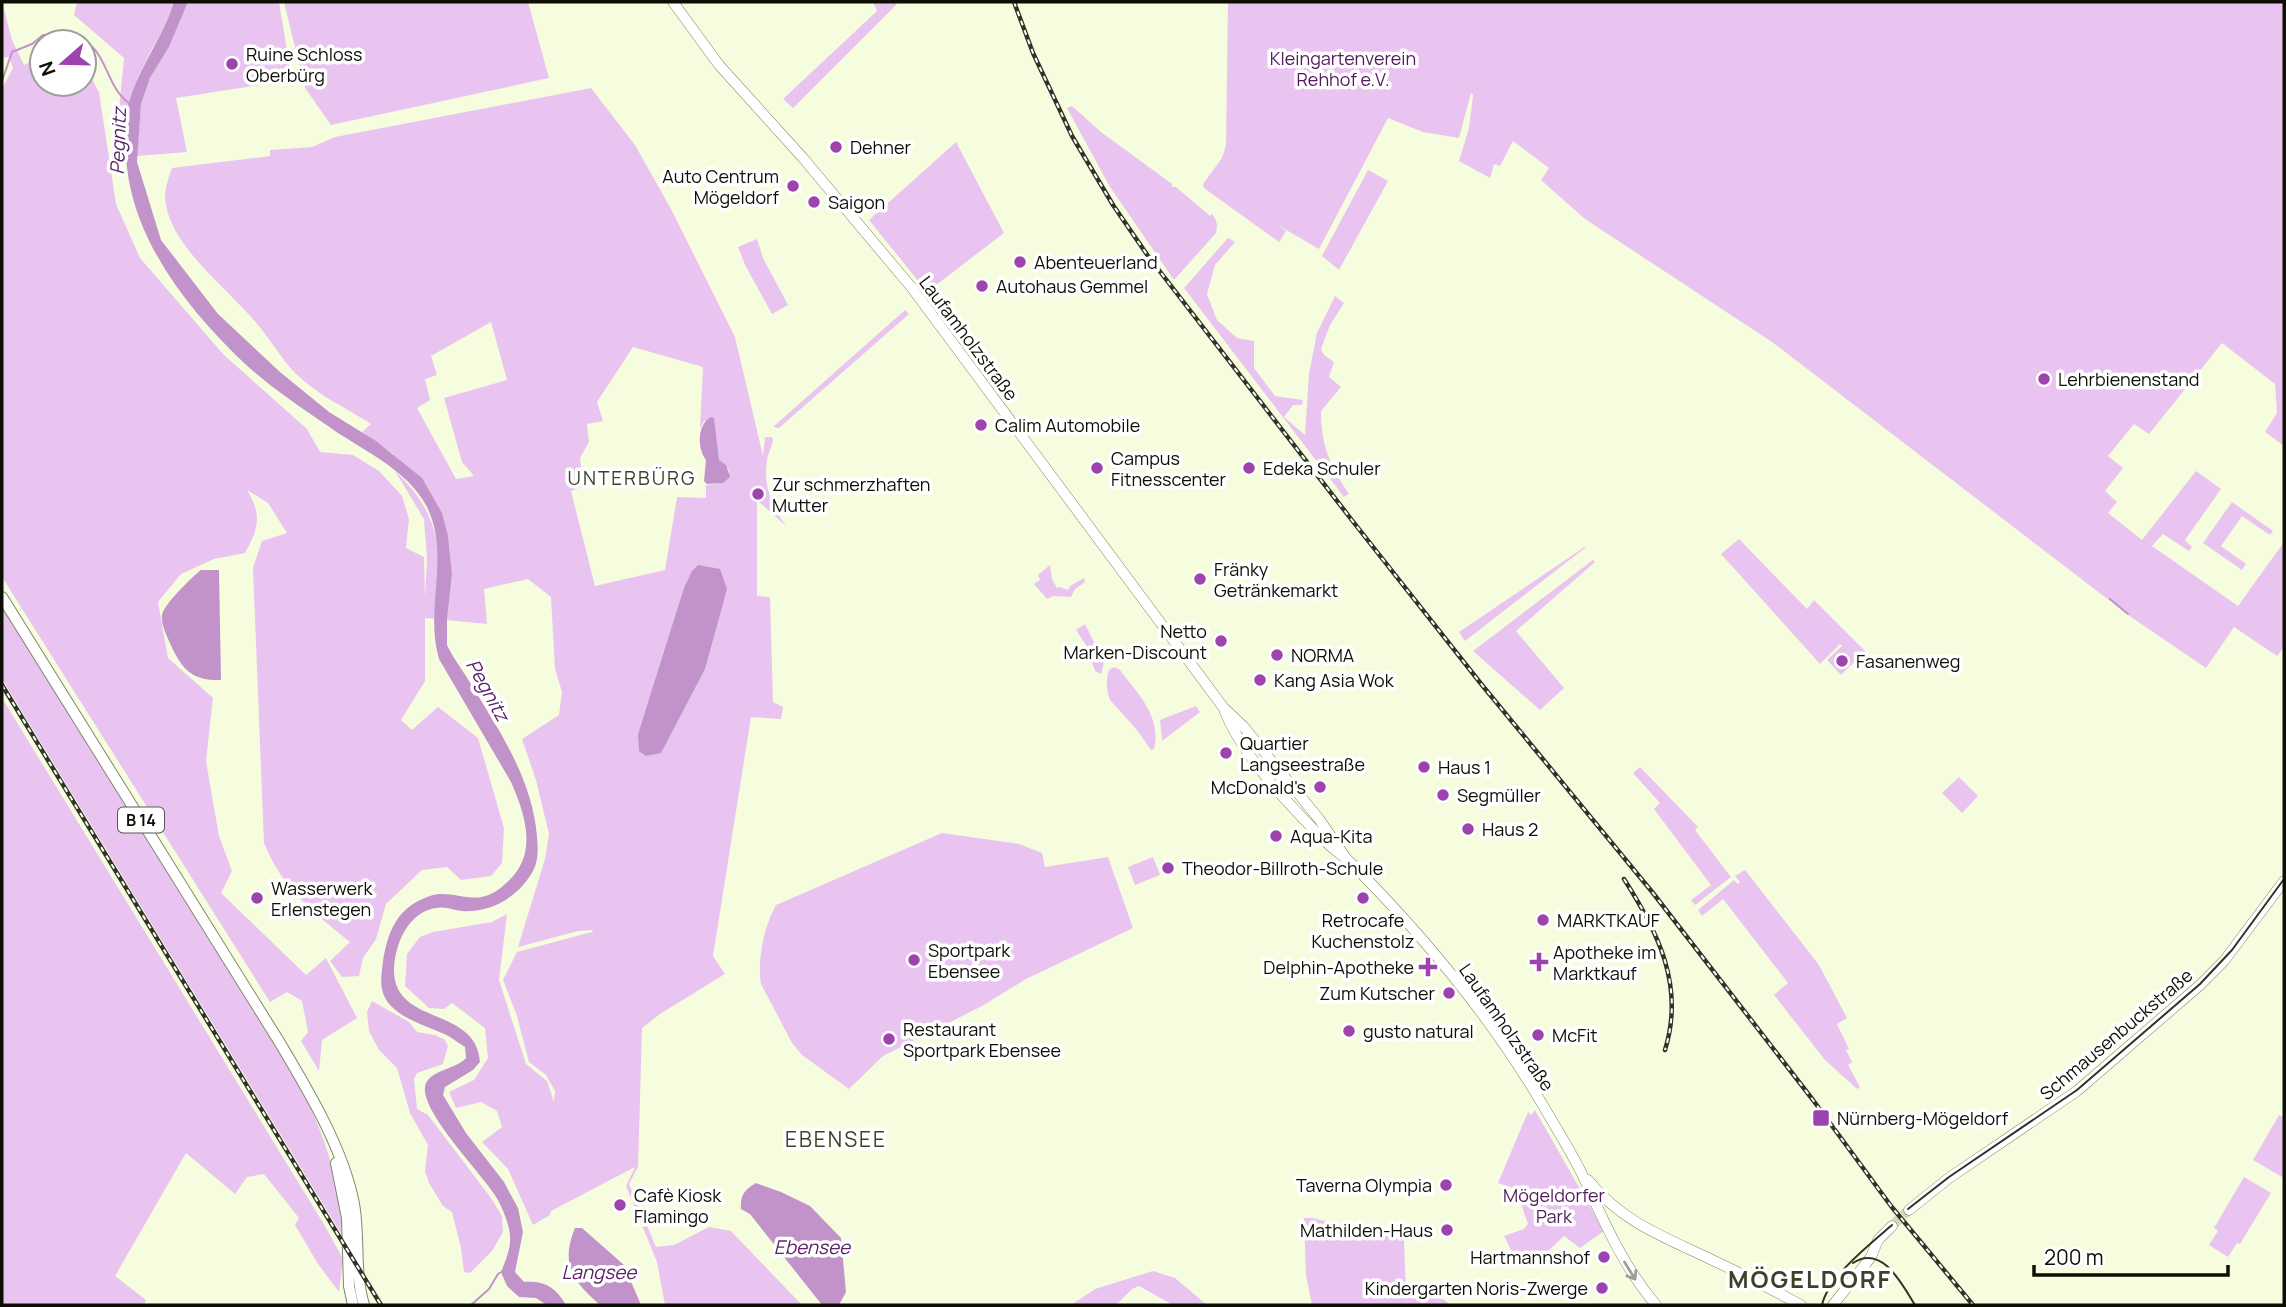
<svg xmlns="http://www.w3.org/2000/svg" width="2286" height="1307" font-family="Manrope,sans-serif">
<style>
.green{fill:#e9c4f0;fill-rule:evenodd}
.water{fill:#c293cb}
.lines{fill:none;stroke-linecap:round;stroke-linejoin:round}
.stream{stroke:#c293cb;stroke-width:2}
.secondary-tunnel{stroke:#d3d9be;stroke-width:10;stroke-dasharray:10 5;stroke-linecap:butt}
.secondary-casing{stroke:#80866b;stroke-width:11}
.primary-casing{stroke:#80866b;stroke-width:12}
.secondary{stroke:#fff;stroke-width:10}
.primary{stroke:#fff;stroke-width:10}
.tram{stroke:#303326;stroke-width:2}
.rail-casing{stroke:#303326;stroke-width:4.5}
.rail{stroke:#fff;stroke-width:2;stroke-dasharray:5;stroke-linecap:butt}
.oneway{stroke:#9e9f9b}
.poi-dot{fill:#9d43ae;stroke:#fff;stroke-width:2.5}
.labels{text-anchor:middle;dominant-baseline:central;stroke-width:7;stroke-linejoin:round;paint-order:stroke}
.shield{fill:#fff;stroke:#565750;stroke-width:2}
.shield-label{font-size:16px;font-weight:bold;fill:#0d0f05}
.poi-label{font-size:18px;fill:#0d0f05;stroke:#fff;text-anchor:start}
.park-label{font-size:18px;fill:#541a5e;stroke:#fff}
.street-label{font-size:18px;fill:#0d0f05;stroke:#fff}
.water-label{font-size:19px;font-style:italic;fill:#5b2266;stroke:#fff}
.neighbourhood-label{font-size:19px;letter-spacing:2px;fill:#3c4229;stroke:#fff}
.quarter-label{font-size:21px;letter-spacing:2px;fill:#3c4229;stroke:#fff}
.district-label{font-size:24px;font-weight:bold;letter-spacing:2px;fill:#3c4229;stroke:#fff}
</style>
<rect width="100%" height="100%" fill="#f6fddf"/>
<path class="green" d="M2,2L12,40L24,65L42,56V84H84V65C91,71 93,84 99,92L116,204L140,258L223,354L307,429L320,452L353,455L379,471L402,496L409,519L406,548L424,557L425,598L427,558L424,519L395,471C445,518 441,555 435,619L425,618V681L401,720L412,730L438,707L478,738L504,828L502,863L491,876L461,880L447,867L422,870L386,904L376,939L363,958L359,976L342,977L330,961L350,942C313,912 282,888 264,843L253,568L262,541L287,533L268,503L247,490C262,514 259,528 245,553L214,559L181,574L158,602L168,658L213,698L206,761L219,836L232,871L221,893L306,975L326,958L357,1018L322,1040L319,1071L301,1041L308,1032L302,1001L287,992L270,1002L2,577V89L13,68L9,57L2,58Z
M77,2H174C167,25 153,45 143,67C129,95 127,122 125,153L115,151L124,58L74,15Z
M188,2H279L292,80L176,98L187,152L137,156L141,104L150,78L169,47Z
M284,2H528L549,78L331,125L305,88Z
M873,2H895L897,4L793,108L783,99L877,11Z
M1228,2H2284V446L2265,432L2277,413L2275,384L2222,343L2149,434L2134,424L2108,456L2123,468L2105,491L2117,502L2108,513L2142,540L2196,471L2221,489L2185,540L2192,547L2189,551L2163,534L2152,546L2238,606L2284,542V647L2277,656L2234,627L2206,668L2131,617L1772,342L1585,219L1541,180L1549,168L1513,141L1500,166L1494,164L1490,178L1459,161L1469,128L1473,95L1471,93L1459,138L1423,132L1388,118L1319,249L1276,224L1286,231L1279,242L1204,188L1203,184L1222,158L1226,145Z
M591,88L635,145L671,209L735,337L763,456L765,437H771L773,439C772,447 768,453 767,461C763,486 772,506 786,526L757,500V596L770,597L773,702L783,707L781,719L751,717L713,956L725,974L660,1014L642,1028L638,1167L629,1184L656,1247L674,1245L709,1227L731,1231L802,1305H665L657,1262L626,1186L635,1167L551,1211L550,1215L533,1225L508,1169L482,1142L502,1127L497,1111L481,1102L456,1108L449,1092L474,1080L488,1058L485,1028L452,1003L444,1009L429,1008L405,986L407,954L420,937L433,932L492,922L507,914L499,980L526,1064L547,1081L554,1102L555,1091L546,1075L529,1062L517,1016L503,980L517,952L592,932L593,930L578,931L518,947L545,859L549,834L536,780L522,739L559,715L562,692L555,669L551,597L528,579L484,589L487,624L447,620L452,574L448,536L393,454L362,432L371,424C346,408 316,394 295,373C279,356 268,335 252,318C225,287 173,247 166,205C163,192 168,180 172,168L270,156V150L312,147L335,137ZM491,322L507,380L444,398L462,462L474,476L456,479L417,408L430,400L425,379L437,375L431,356ZM633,347L703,367L700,428L705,420L719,460L729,470L723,483L706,485V498L677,497L665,570L595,586L571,491L583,486L580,458L589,442L587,424L603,421L597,402ZM708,653L705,669L638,734L659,669Z
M1072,106L1101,132L1172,184V187H1176L1210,216L1212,214C1217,220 1218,225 1216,233L1174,280L1110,187L1067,108Z
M956,142L1004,233L927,292L869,220Z
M1368,170L1388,181L1339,270L1322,256Z
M1228,238L1235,242L1215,265L1207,294L1217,320L1237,338L1254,341V368L1275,396L1303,400L1302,405H1293L1284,417L1305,435L1309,374L1317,333L1335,296L1344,303L1330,325L1321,349L1324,355L1334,362L1329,377L1341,387L1321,411C1321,446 1330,465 1349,494L1344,497L1184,288Z
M757,239L763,258L788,305L772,314L745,265L738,247Z
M905,310L909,314L779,428L773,427Z
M2232,502L2273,531L2270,535L2242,516L2221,546L2246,564L2242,570L2203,543Z
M1739,539L1807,609L1814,600L1870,656L1861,665L1856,660L1841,675L1827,660L1842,646L1840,644L1820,664L1721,554Z
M1586,546L1585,548L1465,641L1459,632Z
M1593,560L1595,562L1516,631L1564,688L1540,710L1473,651Z
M1050,565L1052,579L1057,588L1060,587L1068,590L1070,586L1084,578L1085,582L1075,589L1071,597L1053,596L1047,599L1034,584L1040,580L1038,575Z
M2,608L302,1088C325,1140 340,1176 342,1235L2,679Z
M1085,624L1104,662L1101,674L1095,671L1086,645L1076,630Z
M1114,667L1120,670C1138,694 1162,717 1154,749L1151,750L1137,730L1110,700C1106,691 1106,679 1109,670Z
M2,698L325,1226L343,1259L339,1292L318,1264L295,1225L299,1218L264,1174L247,1177L235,1194L186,1153L115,1276L146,1300L144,1305H2Z
M1196,706L1200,712L1162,741L1160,720Z
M1640,767L1698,827L1695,830L1731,877L1695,905L1691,900L1711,885L1654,809L1660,803L1633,773Z
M1959,777L1978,796L1962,813L1942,793Z
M942,833L1019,844L1042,853L1045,867L1108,857L1133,928L1026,979L982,1006L883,1056L849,1089L802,1055L792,1043L761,984C757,959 764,927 776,905Z
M1153,857L1160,875L1135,885L1128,867Z
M1745,870L1819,965L1847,1018L1837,1024L1849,1049L1846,1050L1852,1062L1848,1065L1860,1087L1857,1089L1825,1060L1774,995L1788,983L1723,899L1702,916L1698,910L1734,880L1738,884L1740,882L1735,876Z
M372,1001L409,1022L417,1032L435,1035L445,1040L448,1046L443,1064L417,1073L414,1079L417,1109L428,1115L491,1198L502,1216L503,1232L492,1251L470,1273L464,1272L461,1248L452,1212L443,1206L429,1183L425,1171L428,1145L410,1113L397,1068L379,1050L369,1031L367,1012Z
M1535,1110L1604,1231L1580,1248L1564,1236L1547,1252L1529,1261L1524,1254L1515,1258L1504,1236L1524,1229L1528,1224L1516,1189L1498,1183L1528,1112L1531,1115Z
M2279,1115L2284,1118V1174L2282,1177L2253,1160Z
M2244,1177L2271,1193L2240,1244L2237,1243L2228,1257L2209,1245L2218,1231L2214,1228Z
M1304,1218H1312L1404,1240L1406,1294L1443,1299L1450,1305H1312L1306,1275Z
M1153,1271L1175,1278L1207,1305H1173L1139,1286L1132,1289L1116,1305H1071L1095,1289Z"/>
<path class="water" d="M174,2H188L169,47L150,78L141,104L137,162L161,240L218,314L280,372L329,412L376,441L422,478L442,513L448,536L452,574L447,620V645C453,658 462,669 469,681C499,730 532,778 537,836C538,851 539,863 530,876C516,898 489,913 462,911C453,910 446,906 436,908C408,912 395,944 394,969C393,1027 476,1005 480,1062L473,1070L445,1087L443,1095L466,1133L504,1182L518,1208L523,1232L515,1272L524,1282C544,1280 556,1287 566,1305H547L536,1298L519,1297L507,1286L501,1272C506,1260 511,1248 510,1235C509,1224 503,1210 498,1200C485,1176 415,1108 426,1083C432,1070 456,1069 466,1058L465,1047C457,1042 450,1036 442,1033C424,1025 405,1020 391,1006C378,992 381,978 383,961C388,931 397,907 430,896C446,890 465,900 482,897C491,895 499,890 505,884C539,856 526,816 511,782L439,659C424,609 451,556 427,507C407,468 359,449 325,424C297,405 269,386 244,363C182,304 121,225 126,135C126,125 126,113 129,103C139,67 163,37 174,2Z
M711,417L714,418L719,460L726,465L730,477L723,483L707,484L704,481L706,460C697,449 697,424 711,417Z
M698,565L720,569L727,589L705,669L661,753L646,756L639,751L638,734L684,588L692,571Z
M201,570H219L221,680C190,681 181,668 169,641C166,634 161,624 162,615C164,604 192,577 201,570Z
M756,1183L781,1192L810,1206L841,1238L846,1292L839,1305H822L750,1214L741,1209C740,1196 744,1190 756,1183Z
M575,1228H582L624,1265L641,1305H600C573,1281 560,1265 575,1228Z"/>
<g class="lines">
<path class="stream" d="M71,37C108,41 103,85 129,103
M2,81L12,52L32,44L43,35L60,36
M2110,599L2128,614
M471,1305L489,1289L498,1274L503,1271"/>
<path class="secondary-tunnel" d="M1892,1226L1909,1210"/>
<g class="secondary-casing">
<path id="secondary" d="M673,2L719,65L803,158L912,288L1223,707L1243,726L1319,819L1348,861
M1225,712C1244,758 1290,806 1326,842C1333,849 1342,855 1350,862C1424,936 1491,1017 1544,1107C1556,1128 1570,1150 1581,1172C1603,1219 1622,1265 1656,1305
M1588,1180C1622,1222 1662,1236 1710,1259C1741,1273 1771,1289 1801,1305
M1909,1210L1949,1178L2077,1091L2200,985L2224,961L2284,881
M1833,1305L1871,1257L1878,1240L1892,1226"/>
</g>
<g class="primary-casing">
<path id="primary" d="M2,597L280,1043C308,1090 344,1150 354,1204C360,1237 354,1272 364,1305
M336,1163L347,1218L349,1286L353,1305"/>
</g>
<use href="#secondary" class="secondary"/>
<use href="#primary" class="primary"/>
<path class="tram" d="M1908,1209L1949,1177L2077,1090L2200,984L2232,950L2284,879
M1853,1263C1882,1244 1902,1284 1915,1305
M1822,1305C1828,1277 1870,1244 1892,1225"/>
<g class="rail-casing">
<path id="rail" d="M1014,2L1033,53L1072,136L1113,205L1148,256L1351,519L1482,685L1653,893L1813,1100L1891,1206L1973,1305
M2,685L381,1305
M1624,879C1658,932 1685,986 1665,1050"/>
</g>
<use href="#rail" class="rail"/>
</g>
<defs><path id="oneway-shaft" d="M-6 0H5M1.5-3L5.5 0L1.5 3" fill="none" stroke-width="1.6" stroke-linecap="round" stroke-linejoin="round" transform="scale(1.75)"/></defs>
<use class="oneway" href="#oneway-shaft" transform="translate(1630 1271) rotate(58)"/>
<g class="poi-dot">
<circle cx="232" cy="64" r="7"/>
<circle cx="836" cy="147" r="7"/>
<circle cx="793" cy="186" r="7"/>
<circle cx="814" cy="202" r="7"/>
<circle cx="1020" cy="262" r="7"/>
<circle cx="982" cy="286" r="7"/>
<circle cx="2044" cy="379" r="7"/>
<circle cx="981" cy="425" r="7"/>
<circle cx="1097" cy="468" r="7"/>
<circle cx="1249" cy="468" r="7"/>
<circle cx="758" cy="494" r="7"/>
<circle cx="1200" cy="579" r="7"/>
<circle cx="1221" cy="641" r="7"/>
<circle cx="1277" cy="655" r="7"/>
<circle cx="1842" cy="661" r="7"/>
<circle cx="1260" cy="680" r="7"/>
<circle cx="1226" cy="753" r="7"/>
<circle cx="1424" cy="767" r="7"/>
<circle cx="1320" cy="787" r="7"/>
<circle cx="1443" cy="795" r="7"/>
<circle cx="1468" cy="829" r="7"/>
<circle cx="1276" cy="836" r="7"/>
<circle cx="1168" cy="868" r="7"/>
<circle cx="257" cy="898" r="7"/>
<circle cx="1363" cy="898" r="7"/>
<circle cx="1543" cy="920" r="7"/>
<circle cx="914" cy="960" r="7"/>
<path d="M1535.5 951.5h7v7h7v7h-7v7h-7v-7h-7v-7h7z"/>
<path d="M1424.5 956.5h7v7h7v7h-7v7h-7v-7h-7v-7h7z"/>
<circle cx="1449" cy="993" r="7"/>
<circle cx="1349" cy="1031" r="7"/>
<circle cx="1538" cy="1035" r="7"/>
<circle cx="889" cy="1039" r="7"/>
<rect x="1812" y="1109" width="18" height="18" rx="3.5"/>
<circle cx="1446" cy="1185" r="7"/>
<circle cx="620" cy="1205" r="7"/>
<circle cx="1447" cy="1230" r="7"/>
<circle cx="1604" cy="1257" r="7"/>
<circle cx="1602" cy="1288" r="7"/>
</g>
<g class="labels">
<rect class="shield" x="118" y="807.5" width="46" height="25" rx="5"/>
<g class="shield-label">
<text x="141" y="820">B 14</text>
</g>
<g class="poi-label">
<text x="246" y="54">Ruine Schloss<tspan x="246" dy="21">Oberbürg</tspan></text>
<text x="850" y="147">Dehner</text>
<text x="779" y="176" text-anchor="end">Auto Centrum<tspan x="779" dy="21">Mögeldorf</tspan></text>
<text x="828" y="202">Saigon</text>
<text x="1034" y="262">Abenteuerland</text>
<text x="996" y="286">Autohaus Gemmel</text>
<text x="2058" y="379">Lehrbienenstand</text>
<text x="995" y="425">Calim Automobile</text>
<text x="1111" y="458">Campus<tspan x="1111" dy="21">Fitnesscenter</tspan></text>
<text x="1263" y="468">Edeka Schuler</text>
<text x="772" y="484">Zur schmerzhaften<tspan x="772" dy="21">Mutter</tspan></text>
<text x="1214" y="569">Fränky<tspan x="1214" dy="21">Getränkemarkt</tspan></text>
<text x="1207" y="631" text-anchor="end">Netto<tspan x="1207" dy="21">Marken-Discount</tspan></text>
<text x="1291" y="655">NORMA</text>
<text x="1856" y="661">Fasanenweg</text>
<text x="1274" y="680">Kang Asia Wok</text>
<text x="1240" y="743">Quartier<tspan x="1240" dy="21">Langseestraße</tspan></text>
<text x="1438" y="767">Haus 1</text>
<text x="1306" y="787" text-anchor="end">McDonald's</text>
<text x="1457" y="795">Segmüller</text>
<text x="1482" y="829">Haus 2</text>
<text x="1290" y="836">Aqua-Kita</text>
<text x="1182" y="868">Theodor-Billroth-Schule</text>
<text x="271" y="888">Wasserwerk<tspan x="271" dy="21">Erlenstegen</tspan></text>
<text x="1363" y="920" text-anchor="middle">Retrocafe<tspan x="1363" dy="21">Kuchenstolz</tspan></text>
<text x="1557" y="920">MARKTKAUF</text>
<text x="928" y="950">Sportpark<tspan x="928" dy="21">Ebensee</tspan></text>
<text x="1553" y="952">Apotheke im<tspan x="1553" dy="21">Marktkauf</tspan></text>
<text x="1414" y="967" text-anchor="end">Delphin-Apotheke</text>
<text x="1435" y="993" text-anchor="end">Zum Kutscher</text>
<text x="903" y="1029">Restaurant<tspan x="903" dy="21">Sportpark Ebensee</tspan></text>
<text x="1363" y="1031">gusto natural</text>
<text x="1552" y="1035">McFit</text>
<text x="1837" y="1118">Nürnberg-Mögeldorf</text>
<text x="1432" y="1185" text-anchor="end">Taverna Olympia</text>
<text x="634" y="1195">Cafè Kiosk<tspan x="634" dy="21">Flamingo</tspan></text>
<text x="1433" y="1230" text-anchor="end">Mathilden-Haus</text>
<text x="1590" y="1257" text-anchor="end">Hartmannshof</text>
<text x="1588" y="1288" text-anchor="end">Kindergarten Noris-Zwerge</text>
</g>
<g class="park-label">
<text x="1343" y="58">Kleingartenverein<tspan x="1343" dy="21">Rehhof e.V.</tspan></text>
<text x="1554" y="1195">Mögeldorfer<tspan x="1554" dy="21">Park</tspan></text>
</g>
<g class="street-label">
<text transform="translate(969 338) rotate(53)">Laufamholzstraße</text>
<text transform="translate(1507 1027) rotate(55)">Laufamholzstraße</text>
<text transform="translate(2116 1034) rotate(-40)">Schmausenbuckstraße</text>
</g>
<g class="water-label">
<text transform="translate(118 141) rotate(-88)">Pegnitz</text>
<text transform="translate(488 690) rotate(61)">Pegnitz</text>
<text x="812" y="1247">Ebensee</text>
<text x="599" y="1272">Langsee</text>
</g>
<g class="neighbourhood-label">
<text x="632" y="478">UNTERBÜRG</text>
</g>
<g class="quarter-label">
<text x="836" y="1139">EBENSEE</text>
</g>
<g class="district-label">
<text x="1810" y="1278">MÖGELDORF</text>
</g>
</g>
<rect width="2286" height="1307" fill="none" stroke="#0d0f05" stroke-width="7"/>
<g transform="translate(63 63) rotate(250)"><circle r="33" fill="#ffffff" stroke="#9e9f9b" stroke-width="2"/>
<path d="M0-5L12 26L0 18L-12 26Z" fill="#9d43ae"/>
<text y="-10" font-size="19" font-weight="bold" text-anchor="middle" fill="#0d0f05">N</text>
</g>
<path d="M2034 1265v10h194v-10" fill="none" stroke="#0d0f05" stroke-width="3.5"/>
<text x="2044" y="1265" font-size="21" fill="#0d0f05" stroke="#ffffff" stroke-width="5" paint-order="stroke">200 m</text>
</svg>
